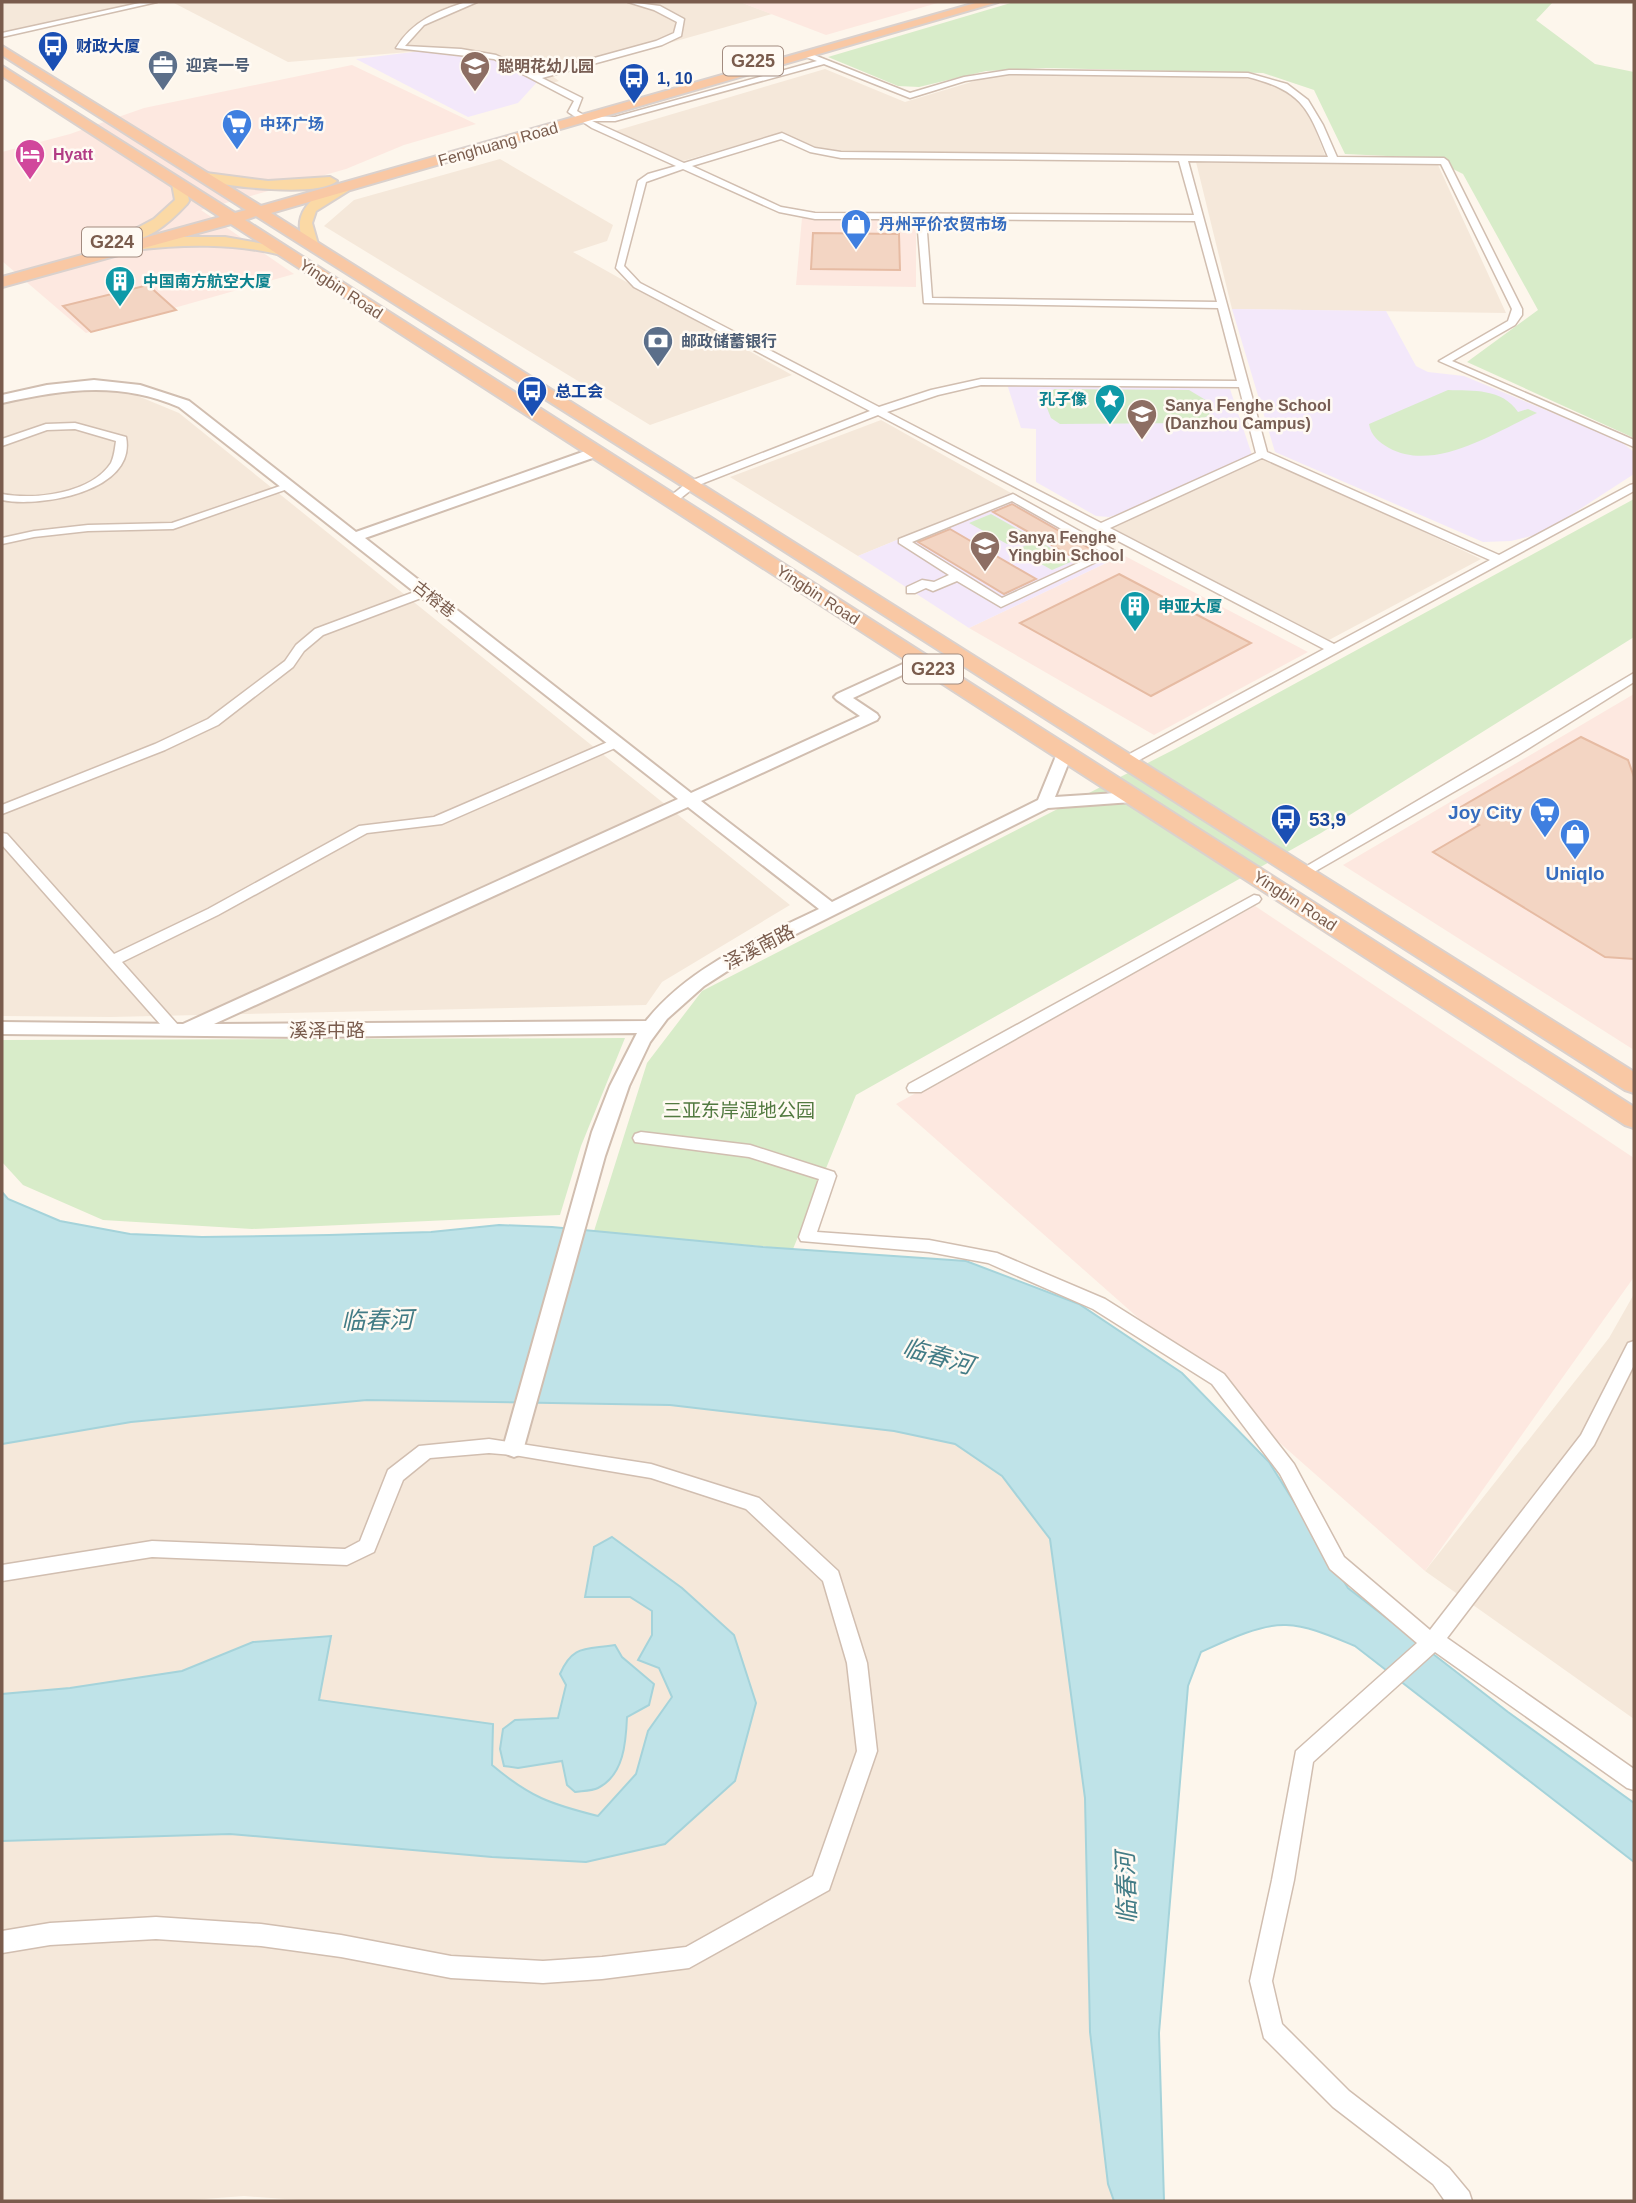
<svg xmlns="http://www.w3.org/2000/svg" width="1636" height="2203" font-family="Arial,'Noto Sans SC',sans-serif">
<style>
.residential{fill:#f5e8da}
.commercial{fill:#fde8e0}
.education{fill:#f3e8fa}
.green{fill:#d8ecc9}
.water{fill:#bfe3e8;stroke:#a5d3da;stroke-width:2}
.building{fill:#f3d5c3;stroke:#e6bba3;stroke-width:2}
.lines{fill:none;stroke-linecap:round;stroke-linejoin:round}
.minor-casing{stroke:#d1beb0;stroke-width:3}
.tertiary-casing{stroke:#d1beb0;stroke-width:4}
.primary-casing{stroke:#dad1cd;stroke-width:4}
.trunk-casing{stroke:#dad1cd;stroke-width:4}
.minor{fill:#fff;fill-rule:evenodd}
.tertiary{fill:#fff;fill-rule:evenodd}
.primary{fill:#fbd9a5;fill-rule:evenodd}
.trunk{fill:#f9c8a4;fill-rule:evenodd}
.labels{text-anchor:middle;dominant-baseline:central;stroke-width:5;stroke-linejoin:round;paint-order:stroke}
.far-transit-label{font-size:16px;font-weight:bold;fill:#164399;stroke:#fffaf3;text-anchor:start}
.far-service-label{font-size:16px;font-weight:bold;fill:#4e5e75;stroke:#fffaf3;text-anchor:start}
.far-education-label{font-size:16px;font-weight:bold;fill:#785e54;stroke:#fffaf3;text-anchor:start}
.far-shop-label{font-size:16px;font-weight:bold;fill:#366cbe;stroke:#fffaf3;text-anchor:start}
.far-street-label{font-size:16px;fill:#7a5c4d;stroke:#fffaf3}
.far-hotel-label{font-size:16px;font-weight:bold;fill:#b23c85;stroke:#fffaf3;text-anchor:start}
.far-culture-label{font-size:16px;font-weight:bold;fill:#0d838f;stroke:#fffaf3;text-anchor:start}
.shield{fill:#fffaf3;stroke:#a28b7f;stroke-width:2}
.shield-label{font-size:18px;font-weight:bold;fill:#7a5c4d}
.shop-label{font-size:19px;font-weight:bold;fill:#366cbe;stroke:#fffaf3;text-anchor:end}
.transit-label{font-size:19px;font-weight:bold;fill:#164399;stroke:#fffaf3;text-anchor:start}
.street-label{font-size:19px;fill:#7a5c4d;stroke:#fffaf3}
.park-label{font-size:19px;fill:#537a41;stroke:#fffaf3}
.near-water-label{font-size:24px;font-style:italic;fill:#437c86;stroke:#fffaf3}
</style>
<rect width="100%" height="100%" fill="#fdf6ec"/>
<path class="residential" d="M2,2H153L4,34L2,32Z
M740,2L772,14L552,76L559,81L546,85L494,58L421,51L288,62L174,3Z
M825,69L905,102L988,77L1016,74L1244,78L1262,81L1291,92L1305,103L1326,158L850,152L822,149L779,133L683,161L615,131Z
M500,159L613,225L607,241L573,252L792,375L650,425L324,226L354,200Z
M1196,162L1438,165L1506,313L1232,309Z
M83,389L133,394L179,413L790,905L662,982L646,1005L111,1017L2,1016V404L35,395Z
M881,420L1011,493L858,556L730,477Z
M1261,455L1481,559L1329,640L1109,526Z
M1634,1294V1719L1425,1571L1609,1338Z
M367,1400L670,1405L894,1431L955,1444L1002,1476L1050,1539L1085,1798L1090,2032L1108,2184L1114,2201H312L244,2196L178,2201H2V1444L131,1422Z"/>
<path class="commercial" d="M740,2H941L826,35Z
M352,65L476,124L404,145L346,169L201,210L294,274L86,333L2,261V152L70,134L144,108Z
M802,218L916,220V287L796,285Z
M1123,555L1308,652L1154,735L969,628Z
M1634,694V1050L1343,865Z
M1255,906L1634,1158V1277L1425,1571L896,1104Z"/>
<path class="education" d="M421,51L494,58L538,81L518,103L468,117L356,59Z
M1232,309L1386,311L1416,366L1428,372L1464,376L1620,441L1634,452V474L1543,533L1511,541L1483,542L1275,452Z
M1007,384L1230,389L1252,455L1122,513L1109,517L1096,516L1036,482V429L1021,428Z
M1011,493L1123,555L969,628L858,556Z"/>
<path class="green" d="M1014,2H1553L1536,20L1595,64L1634,72V438L1467,362L1538,310L1463,174L1431,158L1345,154L1314,90L1263,73L1046,68L986,71L919,87L898,86L828,57Z
M1054,389L1189,390L1209,402L1212,407L1209,415L1196,423L1060,424L1051,418L1045,403Z
M1448,390C1473,391 1502,388 1518,412L1528,409L1537,413C1495,432 1435,473 1389,448C1379,442 1371,436 1369,424Z
M1634,499V637L1321,833L856,1095L793,1249L594,1231L647,1063L702,991L1175,749Z
M991,514L1028,535L1007,544L969,523Z
M1037,540L1073,561L1052,570L1016,550Z
M625,1038L581,1146L560,1215L252,1229L103,1220L23,1185L2,1162V1040Z"/>
<path class="water" d="M2,1192L8,1199L60,1221L130,1234L202,1237L329,1235L431,1232L499,1225L552,1227L763,1247L966,1261L1079,1304L1182,1373L1269,1462L1348,1588L1508,1712L1634,1803V1862L1355,1646C1333,1637 1310,1626 1286,1625C1260,1624 1225,1641 1201,1652L1188,1686L1159,2033L1164,2201H1114L1108,2184L1090,2032L1085,1798L1050,1539L1002,1476L955,1444L894,1431L670,1405L367,1400L131,1422L2,1444Z
M612,1537L682,1588L734,1635L756,1703L735,1781L665,1844L586,1862L492,1857L230,1834L2,1841V1694L70,1688L182,1671L253,1642L331,1636L319,1700L493,1724L492,1765C530,1797 550,1804 598,1816L636,1774L648,1731L672,1697L659,1668L638,1660L652,1635V1611L630,1597H585L594,1547Z
M615,1645L622,1657L654,1684L649,1705L627,1717C626,1742 624,1775 598,1788C592,1791 581,1791 575,1792L567,1785L562,1761L518,1768L504,1766L500,1749L503,1729L515,1720L558,1718L566,1685L560,1674C573,1644 586,1650 615,1645Z"/>
<path class="building" d="M813,233L899,234L900,270L811,269Z
M148,285L176,310L91,332L63,306Z
M1012,504L1096,552L1078,560L993,512Z
M950,529L1036,579L1004,594L918,542Z
M1119,574L1251,643L1151,696L1020,623Z
M1581,737L1628,760L1634,777V959L1605,957L1433,852L1479,825L1454,811Z"/>
<g class="lines">
<g class="minor-casing">
<path id="minor" d="M144,2H157L2,37V33Z
M466,2H477L424,25L405,46L461,49L496,55L536,74L656,41L674,33L677,22L654,10L628,2L660,6L684,19L681,36L662,45L542,78L582,98L577,111L585,116L615,117L817,61L806,57L809,53L910,93L964,77L1009,70L1248,73L1287,84L1308,100L1323,125L1337,157L1444,158L1448,161L1522,309V315L1515,325L1452,361L1634,440V447L1439,361L1508,321L1512,309L1441,164L1188,161L1267,452L1499,555L1630,485L1634,484V491L1132,764H1122V758L1324,649L878,415L696,486L676,502H668V498L688,482L870,411L634,287L616,268L638,181L648,174L676,166L592,128L568,112L574,101L494,59L396,48C412,21 438,11 466,2ZM824,64L910,98L965,81L1009,74L1248,77C1303,91 1308,108 1328,157L841,152L815,148L782,133L684,163L592,121H615ZM781,139L810,152L841,158L1179,161L1194,215L815,213L781,207L692,166ZM683,169L779,212L815,219H917L924,303L1218,308L1237,381L981,379L931,390L879,407L640,283L624,266L646,182ZM926,219L1195,221L1217,302L932,298ZM981,385L1239,387L1256,453L1101,523L887,412L938,395ZM1262,458L1490,560L1334,644L1110,528Z
M75,423L126,437C137,492 39,508 2,500V494C34,500 91,494 111,463C114,457 115,448 116,441L75,429L47,430L2,446V439L46,424Z
M286,484L296,486L173,529L88,531L34,537L2,544V538L34,531L88,525L172,523Z
M1013,494L1117,552L1001,607L957,581L933,591L926,588L915,593H907V587L922,580L934,582L949,575L899,543V539ZM1012,501L1102,552L1002,598L912,542Z
M425,588L429,589V595L323,635L304,651L293,667L218,725L165,750L2,814V805L155,744L208,719L285,661L296,645L315,629Z
M1634,673V682L1518,755L1307,876L1302,877L1295,873Z
M617,738L622,739V745L442,824L367,833L218,915L122,962L178,1025L181,1029L173,1034L168,1033L2,845V833L7,834L114,954L208,909L359,826L434,817Z
M1254,895L1259,896L1261,899L1259,902L921,1092H909L907,1088L909,1084Z
M641,1132L750,1145L834,1172L836,1176L817,1232L929,1240L997,1253L1105,1299L1224,1374L1294,1464L1344,1557L1430,1630L1581,1435L1628,1343L1634,1341V1365L1594,1445L1447,1638L1634,1769V1790L1627,1788L1435,1652L1313,1762L1294,1880L1272,1981L1282,2024L1349,2091L1449,2168L1469,2192L1472,2201H1445L1433,2184L1333,2107L1264,2038L1250,1981L1272,1880L1296,1751L1417,1643L1330,1569L1280,1474L1212,1384L1093,1309L988,1263L929,1252L801,1241L799,1237L819,1179L749,1157L635,1142L633,1138L635,1134Z
M489,1439L651,1464L759,1498L838,1571L867,1663L877,1751L829,1890L689,1968L602,1979L543,1983L451,1978L341,1957L261,1946L156,1939L50,1945L2,1953V1931L50,1923L156,1917L261,1924L341,1935L451,1956L543,1961L602,1957L686,1947L813,1876L857,1751L847,1663L823,1581L746,1509L651,1478L514,1455L489,1453L430,1458L403,1480L374,1552L347,1565L152,1557L2,1581V1565L152,1541L345,1549L360,1541L388,1470L419,1446Z"/>
</g>
<g class="tertiary-casing">
<path id="tertiary" d="M94,380L140,385L189,401L356,532L591,449H601V455L365,538L691,793L860,716L837,700L834,697L837,694L916,658H926L929,661L926,664L853,698L877,714L879,717L877,720L701,801L832,902L1038,800L1058,751L1064,749L1072,754L1055,797L1132,792L1140,797L1132,802L1048,808L746,959L704,986L667,1019L650,1042L629,1086L605,1156L522,1454L514,1457L506,1454L503,1448L592,1132L610,1086L637,1033L309,1037L2,1034V1022L183,1024L678,799L179,407C120,381 64,389 2,403V395L47,385ZM688,807L819,909C757,939 690,966 646,1021L214,1024Z"/>
</g>
<g class="primary-casing">
<path id="primary" d="M206,173L268,181L330,177L337,181C317,198 227,186 201,180V174Z
M179,180L186,184L189,201L187,204C174,218 148,243 128,239V233L154,219L175,200L172,184Z
M343,184L350,188L348,191L316,211L312,223L318,244L311,248L306,247C288,215 312,193 343,184Z
M172,237H225L287,248L289,251L282,255C232,243 184,244 133,250L126,246L133,242Z"/>
</g>
<g class="trunk-casing">
<path id="trunk" d="M979,2H998L271,213L1634,1072V1093L1625,1090L714,506L256,216L245,220L1634,1107V1128L1625,1125L231,224L2,287V277L220,217L2,76V66L235,213L246,210L2,55V46L261,206Z"/>
</g>
<use href="#minor" class="minor"/>
<use href="#tertiary" class="tertiary"/>
<use href="#primary" class="primary"/>
<use href="#trunk" class="trunk"/>
</g>
<defs>
<g id="bus-pin" transform="scale(1.575)"><path d="M0 17L-7.5 6A9.5 9.5 0 1 1 7.5 6Z" fill="#1a4fb4" stroke="#fffaf3"/><path d="M-5-6H5V4H4V6H2V4H-2V6H-4V4H-5ZM-3.5-4V0h7V-4ZM-3.5 1.2v1.5H-2V1.2ZM2 1.2v1.5H3.5V1.2Z" fill="#fff"/></g>
<g id="office-pin" transform="scale(1.575)"><path d="M0 17L-7.5 6A9.5 9.5 0 1 1 7.5 6Z" fill="#5c6f8a" stroke="#fffaf3"/><path d="M-6-3h4V-5.5h4V-3h4V5H-6ZM-1-4.5V-3h2v-1.5ZM-6 0V1H6V0Z" fill="#fff"/></g>
<g id="school-pin" transform="scale(1.575)"><path d="M0 17L-7.5 6A9.5 9.5 0 1 1 7.5 6Z" fill="#8d6e63" stroke="#fffaf3"/><path d="M0-5L7-2L0 1L-7-2ZM-4 1L0 2.5L4 1V4Q0 6-4 4Z" fill="#fff"/></g>
<g id="supermarket-pin" transform="scale(1.575)"><path d="M0 17L-7.5 6A9.5 9.5 0 1 1 7.5 6Z" fill="#3f7fe0" stroke="#fffaf3"/><path d="M-6-5.5h2.5l.6 2H6L4.5 2H-2.5L-4.4-4H-6ZM-1.5 3.2a1.3 1.3 0 1 0 .1 0ZM3 3.2a1.3 1.3 0 1 0 .1 0Z" fill="#fff"/></g>
<g id="hotel-pin" transform="scale(1.575)"><path d="M0 17L-7.5 6A9.5 9.5 0 1 1 7.5 6Z" fill="#d1479c" stroke="#fffaf3"/><path d="M-6-4.5h1.5V1H6V5H4.5V3h-9V5H-6ZM-4 0a1.8 1.8 0 1 1 3.6 0ZM.5 0V-2.5h3Q6-2.5 6 0Z" fill="#fff"/></g>
<g id="shop-pin" transform="scale(1.575)"><path d="M0 17L-7.5 6A9.5 9.5 0 1 1 7.5 6Z" fill="#3f7fe0" stroke="#fffaf3"/><path d="M-5-2.5h2.3a2.7 3.5 0 0 1 5.4 0H5L5.5 6h-11ZM-1.5-2.5h3a1.5 2.3 0 0 0-3 0Z" fill="#fff"/></g>
<g id="building-pin" transform="scale(1.575)"><path d="M0 17L-7.5 6A9.5 9.5 0 1 1 7.5 6Z" fill="#0f9aa8" stroke="#fffaf3"/><path d="M-4-6H4V6H1V3H-1V6H-4ZM-2.5-4.3h1.7v1.8h-1.7ZM.8-4.3h1.7v1.8H.8ZM-2.5-1h1.7V.8h-1.7ZM.8-1h1.7V.8H.8Z" fill="#fff"/></g>
<g id="bank-pin" transform="scale(1.575)"><path d="M0 17L-7.5 6A9.5 9.5 0 1 1 7.5 6Z" fill="#5c6f8a" stroke="#fffaf3"/><path d="M-6-4H6V4H-6ZM0-2.3a2.3 2.3 0 1 0 0 4.6a2.3 2.3 0 1 0 0-4.6Z" fill="#fff"/></g>
<g id="sight-pin" transform="scale(1.575)"><path d="M0 17L-7.5 6A9.5 9.5 0 1 1 7.5 6Z" fill="#0f9aa8" stroke="#fffaf3"/><path d="M0-6L1.8-2.2L6-1.7L2.9 1.2L3.7 5.4L0 3.3L-3.7 5.4L-2.9 1.2L-6-1.7L-1.8-2.2Z" fill="#fff"/></g>
</defs>
<g fill-rule="evenodd">
<use href="#bus-pin" x="53" y="46"/>
<use href="#office-pin" x="163" y="65"/>
<use href="#school-pin" x="475" y="66"/>
<use href="#bus-pin" x="634" y="78"/>
<use href="#supermarket-pin" x="237" y="124"/>
<use href="#hotel-pin" x="30" y="154"/>
<use href="#shop-pin" x="856" y="224"/>
<use href="#building-pin" x="120" y="281"/>
<use href="#bank-pin" x="658" y="341"/>
<use href="#bus-pin" x="532" y="391"/>
<use href="#sight-pin" x="1110" y="399"/>
<use href="#school-pin" x="1142" y="414"/>
<use href="#school-pin" x="985" y="546"/>
<use href="#building-pin" x="1135" y="606"/>
<use href="#supermarket-pin" x="1545" y="812"/>
<use href="#bus-pin" x="1286" y="819"/>
<use href="#shop-pin" x="1575" y="834"/>
</g>
<g class="labels">
<g class="far-transit-label">
<text x="76" y="46">财政大厦</text>
<text x="657" y="78">1, 10</text>
<text x="555" y="391">总工会</text>
</g>
<g class="far-service-label">
<text x="186" y="65">迎宾一号</text>
<text x="681" y="341">邮政储蓄银行</text>
</g>
<g class="far-education-label">
<text x="498" y="66">聪明花幼儿园</text>
<text x="1165" y="405">Sanya Fenghe School<tspan x="1165" dy="18">(Danzhou Campus)</tspan></text>
<text x="1008" y="537">Sanya Fenghe<tspan x="1008" dy="18">Yingbin School</tspan></text>
</g>
<g class="far-shop-label">
<text x="260" y="124">中环广场</text>
<text x="879" y="224">丹州平价农贸市场</text>
</g>
<g class="far-street-label">
<text transform="translate(498 144) rotate(-16)">Fenghuang Road</text>
<text transform="translate(341 289) rotate(33)">Yingbin Road</text>
<text transform="translate(818 595) rotate(33)">Yingbin Road</text>
<text transform="translate(434 599) rotate(38)">古榕巷</text>
<text transform="translate(1295 901) rotate(33)">Yingbin Road</text>
</g>
<g class="far-hotel-label">
<text x="53" y="154">Hyatt</text>
</g>
<g class="far-culture-label">
<text x="143" y="281">中国南方航空大厦</text>
<text x="1087" y="399" text-anchor="end">孔子像</text>
<text x="1158" y="606">申亚大厦</text>
</g>
<g class="shield">
<rect x="723" y="46.5" width="60" height="29" rx="5"/>
<rect x="82" y="227.5" width="60" height="29" rx="5"/>
<rect x="903" y="654.5" width="60" height="29" rx="5"/>
</g>
<g class="shield-label">
<text x="753" y="61">G225</text>
<text x="112" y="242">G224</text>
<text x="933" y="669">G223</text>
</g>
<g class="shop-label">
<text x="1522" y="812">Joy City</text>
<text x="1575" y="873" text-anchor="middle">Uniqlo</text>
</g>
<g class="transit-label">
<text x="1309" y="819">53,9</text>
</g>
<g class="street-label">
<text transform="translate(759 947) rotate(-27)">泽溪南路</text>
<text x="327" y="1030">溪泽中路</text>
</g>
<g class="park-label">
<text x="739" y="1110">三亚东岸湿地公园</text>
</g>
<g class="near-water-label">
<text transform="translate(377 1320) rotate(-1)">临春河</text>
<text transform="translate(938 1356) rotate(16)">临春河</text>
<text transform="translate(1126 1888) rotate(-92)">临春河</text>
</g>
</g>
<rect width="1636" height="2203" fill="none" stroke="#7a5c4d" stroke-width="7"/>
</svg>
